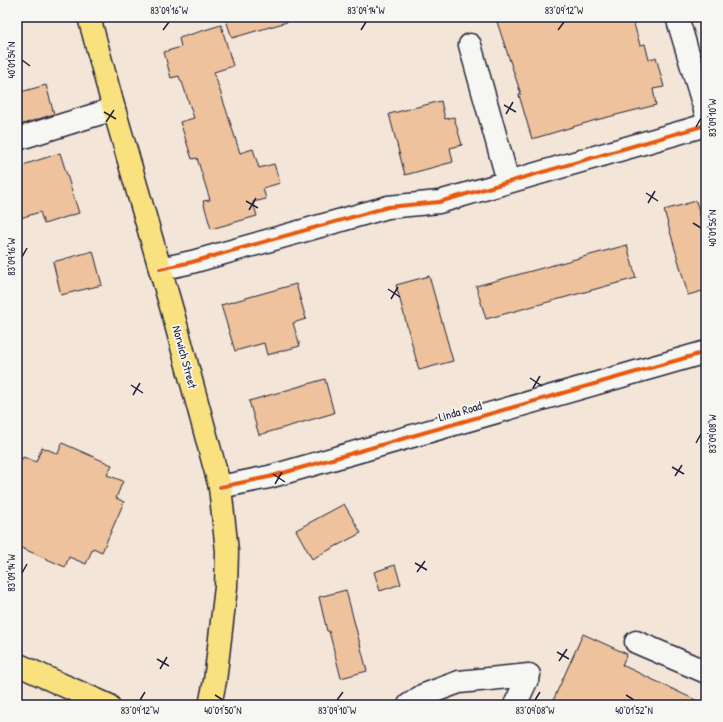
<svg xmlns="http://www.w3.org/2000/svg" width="723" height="722" font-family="'Patrick Hand',sans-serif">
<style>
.building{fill:#edc29c;stroke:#22223b}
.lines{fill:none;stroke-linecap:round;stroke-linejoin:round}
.minor-casing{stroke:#22223b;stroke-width:25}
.major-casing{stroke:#22223b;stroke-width:25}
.minor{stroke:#f6f6f2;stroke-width:22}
.major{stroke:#fae180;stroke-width:22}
.cycleway-casing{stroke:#f6f6f2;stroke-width:6}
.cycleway{stroke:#e8590c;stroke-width:4}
.ticks{fill:none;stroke:#22223b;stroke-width:1.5}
.labels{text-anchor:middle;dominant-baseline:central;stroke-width:3.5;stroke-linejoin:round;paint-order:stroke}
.street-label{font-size:12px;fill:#22223b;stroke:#f6f6f2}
.neatline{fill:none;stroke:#22223b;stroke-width:1.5}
.ticks-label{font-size:10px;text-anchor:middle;fill:#22223b}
</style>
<rect width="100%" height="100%" fill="#f3e6d8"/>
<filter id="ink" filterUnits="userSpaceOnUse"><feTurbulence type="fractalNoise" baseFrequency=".025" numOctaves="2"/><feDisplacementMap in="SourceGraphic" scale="8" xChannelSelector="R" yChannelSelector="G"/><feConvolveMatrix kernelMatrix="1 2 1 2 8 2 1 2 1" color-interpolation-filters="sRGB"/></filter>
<g filter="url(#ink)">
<path class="building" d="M225,17H286L287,22L232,38Z
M502,17H632L640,45L645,44L649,60L656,57L664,87L653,89L656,105L596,120L532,139L519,95L521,94L497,22L503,20Z
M221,25L233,66L214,72L240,153L253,149L259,168L274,164L280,183L263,188L266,199L253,202L257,216L211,229L203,201L210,200L197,158L192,159L180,122L194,118L182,82H181L179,76L171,78L164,52L181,47L179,38Z
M46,85L54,114L17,126V93Z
M441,101L445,119L454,117L462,145L450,148L453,162L405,175L389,114Z
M60,153L79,213L44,224L40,212L17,219V167Z
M696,201L706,236V290L688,295L664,210Z
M627,245L636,278L486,319L476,286Z
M93,251L102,285L61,295L53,262Z
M429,276L453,361L419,370L396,285Z
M296,284L306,319L293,323L300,346L267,355L264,343L235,351L221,305Z
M325,379L334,413L259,435L249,401Z
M62,443L112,465L107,475L123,481L116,498L124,502L102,552L93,548L86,564L69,557L65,567L17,546V470L23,457L36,462L42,447L58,454Z
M344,504L361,533L312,559L296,530Z
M395,565L401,584L380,591L374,572Z
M346,590L367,671L341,678L329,631H327L319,597Z
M583,634L627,654L622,665L706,705H551Z"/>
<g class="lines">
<g class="minor-casing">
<path id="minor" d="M677,17L706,113
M470,45L508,181
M17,139L114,109
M160,269L192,262L388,207L439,202L706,125
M220,487L269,477L706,352
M636,642L706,672
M409,705L424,695L459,682L529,675L515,705"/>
</g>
<g class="major-casing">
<path id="major" d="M89,17L114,109L172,310L220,487L227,551L226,587L215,681L210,705
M17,664L58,683L108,705"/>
</g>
<use href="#minor" class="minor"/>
<use href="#major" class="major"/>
<g class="cycleway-casing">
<path id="cycleway" d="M160,269L192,262L388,207L439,202L706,125
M220,487L269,477L706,352"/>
</g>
<use href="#cycleway" class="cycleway"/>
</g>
</g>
<path class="ticks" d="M163,30L169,22M361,30L366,22M558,30L564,22M22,60L30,66M504,105L516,112M104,112L116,119M506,114L513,102M106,122L114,110M696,127L701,118M646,193L658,201M246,201L258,208M648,203L655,191M249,210L256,198M693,223L701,228M22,257L27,248M388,289L400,297M391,299L398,287M530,378L542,386M131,385L143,393M533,388L540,376M133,395L140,383M696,443L701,434M672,467L684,474M273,474L285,482M675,476L682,465M275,484L282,472M415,563L427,570M417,572L425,561M22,573L27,564M557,652L569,659M157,659L169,666M559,661L567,649M160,669L167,657M215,695L223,700M626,695L634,700M140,700L145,692M337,700L343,692M535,700L540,692"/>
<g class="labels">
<g class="street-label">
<text transform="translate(185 357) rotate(75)">Norwich Street</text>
<text transform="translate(460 411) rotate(-16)">Linda Road</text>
</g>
</g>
<rect width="723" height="722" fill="none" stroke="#f6f6f2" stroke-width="44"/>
<rect x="22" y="22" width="679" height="678" class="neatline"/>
<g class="ticks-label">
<text x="169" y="14">83°09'16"W</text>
<text x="366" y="14">83°09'14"W</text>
<text x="564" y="14">83°09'12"W</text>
<text transform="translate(11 60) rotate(-90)" y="4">40°01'54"N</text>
<text transform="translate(712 118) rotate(-90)" y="4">83°09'10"W</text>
<text transform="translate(712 228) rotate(-90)" y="4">40°01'56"N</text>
<text transform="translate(11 257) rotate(-90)" y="4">83°09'16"W</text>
<text transform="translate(712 434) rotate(-90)" y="4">83°09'08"W</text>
<text transform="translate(11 573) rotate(-90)" y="4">83°09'14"W</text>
<text x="140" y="714">83°09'12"W</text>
<text x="223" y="714">40°01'50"N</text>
<text x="337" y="714">83°09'10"W</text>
<text x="535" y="714">83°09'08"W</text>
<text x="634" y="714">40°01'52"N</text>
</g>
</svg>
